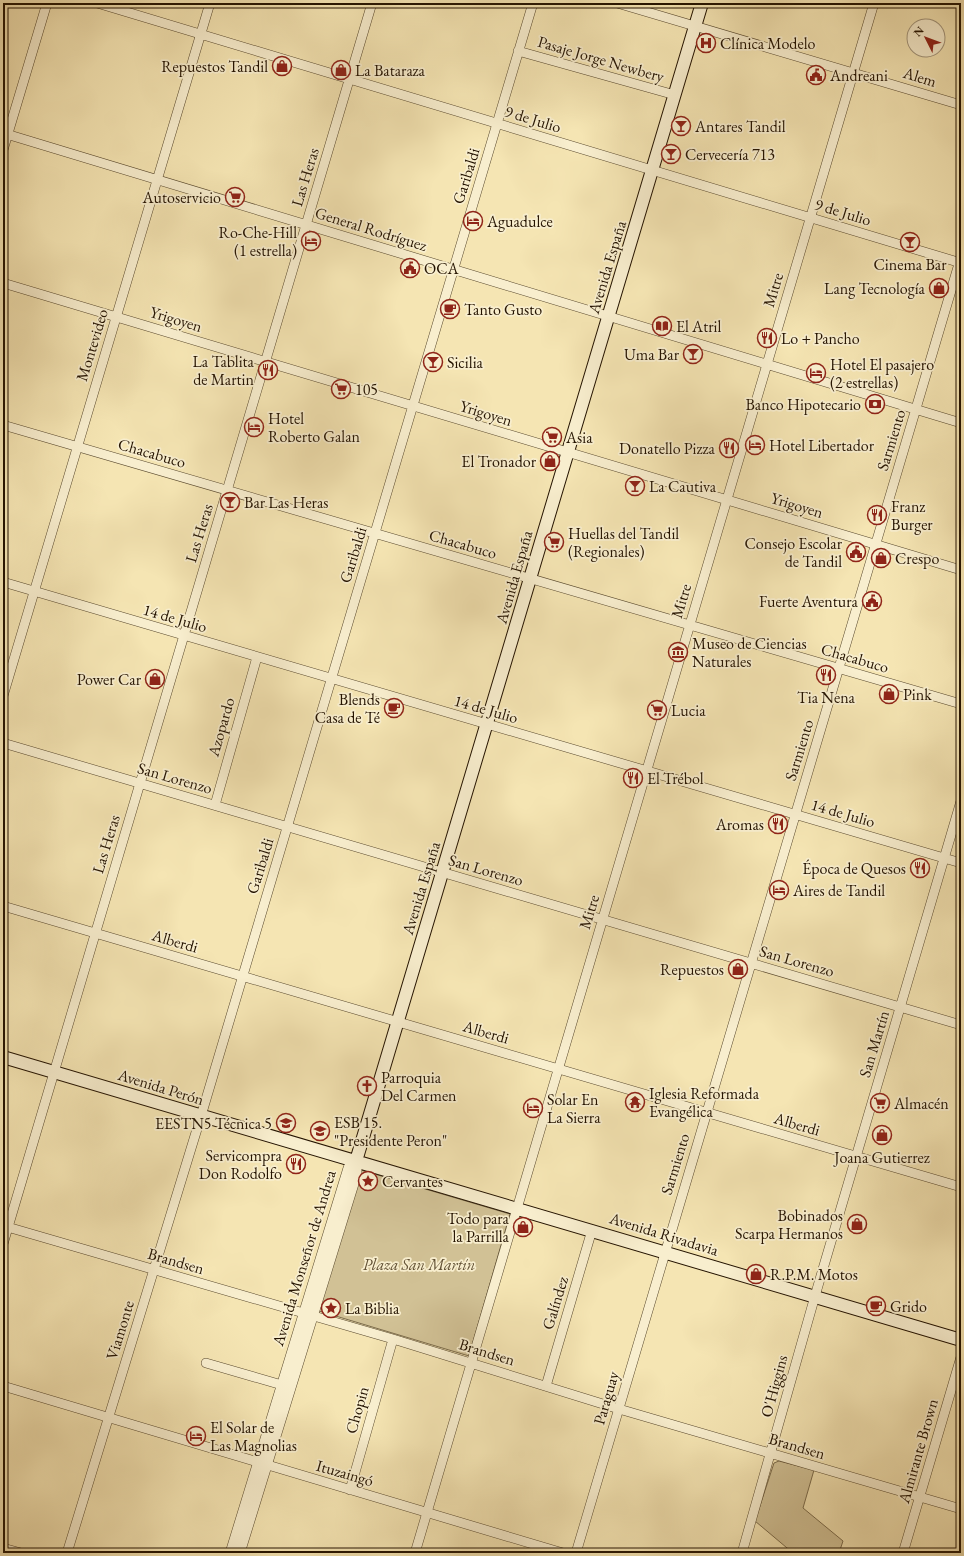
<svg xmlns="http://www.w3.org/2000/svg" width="964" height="1556" font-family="'EB Garamond',serif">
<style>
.park{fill:#d1c195;stroke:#7a6a4a}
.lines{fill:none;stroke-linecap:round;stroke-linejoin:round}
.minor-casing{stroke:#58482d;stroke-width:10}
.tertiary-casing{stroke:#58482d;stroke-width:12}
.secondary-casing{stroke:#241300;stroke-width:14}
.minor{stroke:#f8eece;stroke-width:9}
.tertiary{stroke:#f8eece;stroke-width:11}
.secondary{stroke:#f8eece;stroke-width:12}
.labels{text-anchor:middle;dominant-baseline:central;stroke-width:3.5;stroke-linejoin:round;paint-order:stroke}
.poi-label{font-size:16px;fill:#241300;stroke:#f8eece;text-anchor:start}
.street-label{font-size:16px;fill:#241300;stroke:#f8eece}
.park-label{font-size:16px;font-style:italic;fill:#615034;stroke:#f8eece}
</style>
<rect width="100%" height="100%" fill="#f5e5b3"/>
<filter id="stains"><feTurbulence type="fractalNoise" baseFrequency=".005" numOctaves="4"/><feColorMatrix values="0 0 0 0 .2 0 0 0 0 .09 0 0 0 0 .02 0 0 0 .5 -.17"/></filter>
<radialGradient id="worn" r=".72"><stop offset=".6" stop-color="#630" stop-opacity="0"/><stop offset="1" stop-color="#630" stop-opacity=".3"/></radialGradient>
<path class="park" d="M361,1170L510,1214L469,1356L319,1311Z
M779,1461L814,1470L803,1508L843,1541L839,1553H793L755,1521L774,1463Z"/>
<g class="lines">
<g class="minor-casing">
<path id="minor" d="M97,3L961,263
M617,3L961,105
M518,51L675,95
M3,133L961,423
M3,150L47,3
M3,283L961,570
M3,425L961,704
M3,582L961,863
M3,696L210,3
M3,743L961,1025
M215,805L257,657
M3,906L961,1187
M4,1226L393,1339L619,1409L961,1509
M3,1244L372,3
M206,1363L282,1385
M3,1386L563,1553
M546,1386L592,1230
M350,1490L393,1339
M3,1548L21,1553
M67,1553L201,1116L533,3
M415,1553L874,3
M576,1553L961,257
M742,1553L815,1296L961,801
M903,1553L961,1357"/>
</g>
<g class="tertiary-casing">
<path id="tertiary" d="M231,1553L349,1168L356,1161
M239,1553L356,1174V1161"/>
</g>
<g class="secondary-casing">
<path id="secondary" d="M3,1057L961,1340
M356,1161L702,3"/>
</g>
<use href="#minor" class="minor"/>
<use href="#tertiary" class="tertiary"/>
<use href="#secondary" class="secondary"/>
</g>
<defs>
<g id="hospital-ring" transform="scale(1)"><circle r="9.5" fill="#f8eece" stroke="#8f2418" stroke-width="1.5"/><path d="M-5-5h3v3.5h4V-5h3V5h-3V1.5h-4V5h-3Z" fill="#8f2418"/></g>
<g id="shop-ring" transform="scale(1)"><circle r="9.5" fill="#f8eece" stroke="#8f2418" stroke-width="1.5"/><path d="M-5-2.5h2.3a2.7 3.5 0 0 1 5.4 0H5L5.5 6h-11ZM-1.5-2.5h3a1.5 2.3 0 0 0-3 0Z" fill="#8f2418"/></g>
<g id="civic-ring" transform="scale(1)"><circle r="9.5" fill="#f8eece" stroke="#8f2418" stroke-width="1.5"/><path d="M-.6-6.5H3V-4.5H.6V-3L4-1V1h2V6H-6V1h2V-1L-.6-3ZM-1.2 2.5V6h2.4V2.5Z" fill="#8f2418"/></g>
<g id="bar-ring" transform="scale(1)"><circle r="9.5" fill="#f8eece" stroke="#8f2418" stroke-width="1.5"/><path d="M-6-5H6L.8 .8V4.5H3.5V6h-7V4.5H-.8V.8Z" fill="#8f2418"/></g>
<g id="supermarket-ring" transform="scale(1)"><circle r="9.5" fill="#f8eece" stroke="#8f2418" stroke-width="1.5"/><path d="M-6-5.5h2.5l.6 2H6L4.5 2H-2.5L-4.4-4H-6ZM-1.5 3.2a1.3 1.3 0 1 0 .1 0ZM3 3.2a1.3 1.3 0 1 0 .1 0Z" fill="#8f2418"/></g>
<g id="hotel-ring" transform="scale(1)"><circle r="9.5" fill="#f8eece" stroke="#8f2418" stroke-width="1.5"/><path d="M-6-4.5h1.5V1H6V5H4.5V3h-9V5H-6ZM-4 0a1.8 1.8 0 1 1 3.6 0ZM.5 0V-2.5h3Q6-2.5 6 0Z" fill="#8f2418"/></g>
<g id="cafe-ring" transform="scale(1)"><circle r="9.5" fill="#f8eece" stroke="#8f2418" stroke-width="1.5"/><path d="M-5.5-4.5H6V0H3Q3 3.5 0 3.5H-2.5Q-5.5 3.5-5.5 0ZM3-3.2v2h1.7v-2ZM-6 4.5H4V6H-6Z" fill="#8f2418"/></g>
<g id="library-ring" transform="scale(1)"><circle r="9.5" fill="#f8eece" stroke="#8f2418" stroke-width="1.5"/><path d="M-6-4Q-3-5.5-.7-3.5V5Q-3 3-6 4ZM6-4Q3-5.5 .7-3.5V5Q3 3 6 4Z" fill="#8f2418"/></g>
<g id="restaurant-ring" transform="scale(1)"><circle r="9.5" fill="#f8eece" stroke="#8f2418" stroke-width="1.5"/><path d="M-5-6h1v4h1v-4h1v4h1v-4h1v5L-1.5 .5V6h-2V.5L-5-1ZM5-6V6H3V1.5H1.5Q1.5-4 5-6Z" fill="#8f2418"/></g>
<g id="bank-ring" transform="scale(1)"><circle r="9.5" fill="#f8eece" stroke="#8f2418" stroke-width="1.5"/><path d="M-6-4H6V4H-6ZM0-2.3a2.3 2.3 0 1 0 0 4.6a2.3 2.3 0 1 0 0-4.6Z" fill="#8f2418"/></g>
<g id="museum-ring" transform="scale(1)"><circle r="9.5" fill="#f8eece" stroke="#8f2418" stroke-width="1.5"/><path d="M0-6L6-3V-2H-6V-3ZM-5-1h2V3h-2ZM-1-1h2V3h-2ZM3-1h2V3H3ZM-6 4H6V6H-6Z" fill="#8f2418"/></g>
<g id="church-ring" transform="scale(1)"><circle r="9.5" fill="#f8eece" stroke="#8f2418" stroke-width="1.5"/><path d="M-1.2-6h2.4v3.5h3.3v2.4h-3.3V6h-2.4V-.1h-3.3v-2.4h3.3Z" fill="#8f2418"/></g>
<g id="temple-ring" transform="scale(1)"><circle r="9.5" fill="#f8eece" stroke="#8f2418" stroke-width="1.5"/><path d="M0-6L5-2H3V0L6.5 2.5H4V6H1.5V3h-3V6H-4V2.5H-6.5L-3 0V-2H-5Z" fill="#8f2418"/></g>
<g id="school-ring" transform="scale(1)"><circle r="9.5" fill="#f8eece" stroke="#8f2418" stroke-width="1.5"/><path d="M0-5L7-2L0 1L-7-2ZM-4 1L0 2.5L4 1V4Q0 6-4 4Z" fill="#8f2418"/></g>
<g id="sight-ring" transform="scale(1)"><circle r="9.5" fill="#f8eece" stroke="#8f2418" stroke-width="1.5"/><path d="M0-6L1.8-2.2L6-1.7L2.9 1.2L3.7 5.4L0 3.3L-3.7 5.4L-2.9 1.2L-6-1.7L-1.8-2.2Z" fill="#8f2418"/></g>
</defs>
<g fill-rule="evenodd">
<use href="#hospital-ring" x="706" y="43"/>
<use href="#shop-ring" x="282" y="66"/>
<use href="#shop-ring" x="341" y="70"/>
<use href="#civic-ring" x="816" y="75"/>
<use href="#bar-ring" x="681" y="126"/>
<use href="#bar-ring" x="671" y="154"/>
<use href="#supermarket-ring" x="235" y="197"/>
<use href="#hotel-ring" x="473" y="221"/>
<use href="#hotel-ring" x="311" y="241"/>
<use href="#bar-ring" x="910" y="242"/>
<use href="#civic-ring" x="410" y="268"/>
<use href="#shop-ring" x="939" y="288"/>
<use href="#cafe-ring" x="450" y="309"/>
<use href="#library-ring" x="662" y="326"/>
<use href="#restaurant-ring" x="767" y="338"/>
<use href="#bar-ring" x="693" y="354"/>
<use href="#bar-ring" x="433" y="362"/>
<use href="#restaurant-ring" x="268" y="370"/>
<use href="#hotel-ring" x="816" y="373"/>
<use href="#supermarket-ring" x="341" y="389"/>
<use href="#bank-ring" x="875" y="404"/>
<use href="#hotel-ring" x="254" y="427"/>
<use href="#supermarket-ring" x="552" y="437"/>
<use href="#hotel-ring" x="755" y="445"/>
<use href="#restaurant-ring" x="729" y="448"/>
<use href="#shop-ring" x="550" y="461"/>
<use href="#bar-ring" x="635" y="486"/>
<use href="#bar-ring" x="230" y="502"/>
<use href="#restaurant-ring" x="877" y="515"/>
<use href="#supermarket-ring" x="554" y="542"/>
<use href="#civic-ring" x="856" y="552"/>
<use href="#shop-ring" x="881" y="558"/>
<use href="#civic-ring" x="872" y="601"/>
<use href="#museum-ring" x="678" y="652"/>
<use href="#restaurant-ring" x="826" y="675"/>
<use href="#shop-ring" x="155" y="679"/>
<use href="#shop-ring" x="889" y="694"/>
<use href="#cafe-ring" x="394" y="708"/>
<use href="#supermarket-ring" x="657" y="710"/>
<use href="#restaurant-ring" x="633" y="778"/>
<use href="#restaurant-ring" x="778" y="824"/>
<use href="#restaurant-ring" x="920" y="868"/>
<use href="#hotel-ring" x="779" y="890"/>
<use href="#shop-ring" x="738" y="969"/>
<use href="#church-ring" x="367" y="1086"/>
<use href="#temple-ring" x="635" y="1102"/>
<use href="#supermarket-ring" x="880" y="1103"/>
<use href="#hotel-ring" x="533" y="1108"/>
<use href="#school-ring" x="286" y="1123"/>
<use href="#school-ring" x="320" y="1131"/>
<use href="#shop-ring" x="882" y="1135"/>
<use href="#restaurant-ring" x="296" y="1164"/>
<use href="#sight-ring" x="368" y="1181"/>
<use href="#shop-ring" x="857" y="1224"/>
<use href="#shop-ring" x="523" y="1227"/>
<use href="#shop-ring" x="756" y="1274"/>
<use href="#cafe-ring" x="876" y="1306"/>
<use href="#sight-ring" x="331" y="1308"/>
<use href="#hotel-ring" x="196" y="1436"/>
</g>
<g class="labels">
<g class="poi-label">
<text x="720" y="43">Clínica Modelo</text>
<text x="268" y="66" text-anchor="end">Repuestos Tandil</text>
<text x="355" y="70">La Bataraza</text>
<text x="830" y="75">Andreani</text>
<text x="695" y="126">Antares Tandil</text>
<text x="685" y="154">Cervecería 713</text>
<text x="221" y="197" text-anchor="end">Autoservicio</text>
<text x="487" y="221">Aguadulce</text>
<text x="297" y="232" text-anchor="end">Ro-Che-Hill<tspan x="297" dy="18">(1 estrella)</tspan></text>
<text x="910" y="264" text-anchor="middle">Cinema Bar</text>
<text x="424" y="268">OCA</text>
<text x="925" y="288" text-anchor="end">Lang Tecnología</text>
<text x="464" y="309">Tanto Gusto</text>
<text x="676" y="326">El Atril</text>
<text x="781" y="338">Lo + Pancho</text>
<text x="679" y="354" text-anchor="end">Uma Bar</text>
<text x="254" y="361" text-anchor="end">La Tablita<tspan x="254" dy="18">de Martin</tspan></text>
<text x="447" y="362">Sicilia</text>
<text x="830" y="364">Hotel El pasajero<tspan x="830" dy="18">(2 estrellas)</tspan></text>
<text x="355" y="389">105</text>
<text x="861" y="404" text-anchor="end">Banco Hipotecario</text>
<text x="268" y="418">Hotel<tspan x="268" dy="18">Roberto Galan</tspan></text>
<text x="566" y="437">Asia</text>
<text x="769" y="445">Hotel Libertador</text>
<text x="715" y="448" text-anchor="end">Donatello Pizza</text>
<text x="536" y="461" text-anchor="end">El Tronador</text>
<text x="649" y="486">La Cautiva</text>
<text x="244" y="502">Bar Las Heras</text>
<text x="891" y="506">Franz<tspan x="891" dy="18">Burger</tspan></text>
<text x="568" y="533">Huellas del Tandil<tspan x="568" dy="18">(Regionales)</tspan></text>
<text x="842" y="543" text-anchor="end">Consejo Escolar<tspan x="842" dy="18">de Tandil</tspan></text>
<text x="895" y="558">Crespo</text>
<text x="858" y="601" text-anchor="end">Fuerte Aventura</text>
<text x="692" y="643">Museo de Ciencias<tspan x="692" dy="18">Naturales</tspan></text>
<text x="141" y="679" text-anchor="end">Power Car</text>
<text x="903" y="694">Pink</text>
<text x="826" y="697" text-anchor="middle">Tia Nena</text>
<text x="380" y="699" text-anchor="end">Blends<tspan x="380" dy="18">Casa de Té</tspan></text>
<text x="671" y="710">Lucia</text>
<text x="647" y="778">El Trébol</text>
<text x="764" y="824" text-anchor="end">Aromas</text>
<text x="906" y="868" text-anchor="end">Época de Quesos</text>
<text x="793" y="890">Aires de Tandil</text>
<text x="724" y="969" text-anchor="end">Repuestos</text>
<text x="381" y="1077">Parroquia<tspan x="381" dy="18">Del Carmen</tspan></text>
<text x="649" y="1093">Iglesia Reformada<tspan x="649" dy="18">Evangélica</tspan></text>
<text x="547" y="1099">Solar En<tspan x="547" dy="18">La Sierra</tspan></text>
<text x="894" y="1103">Almacén</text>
<text x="334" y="1122">ESB 15.<tspan x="334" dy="18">"Presidente Peron"</tspan></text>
<text x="272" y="1123" text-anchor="end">EESTN5 Técnica 5</text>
<text x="282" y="1155" text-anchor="end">Servicompra<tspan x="282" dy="18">Don Rodolfo</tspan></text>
<text x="882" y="1157" text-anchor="middle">Joana Gutierrez</text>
<text x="382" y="1181">Cervantes</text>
<text x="843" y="1215" text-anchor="end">Bobinados<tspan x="843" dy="18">Scarpa Hermanos</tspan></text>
<text x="509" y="1218" text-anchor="end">Todo para<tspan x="509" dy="18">la Parrilla</tspan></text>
<text x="770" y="1274">R.P.M. Motos</text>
<text x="890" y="1306">Grido</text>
<text x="345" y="1308">La Biblia</text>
<text x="210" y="1427">El Solar de<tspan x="210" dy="18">Las Magnolias</tspan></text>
</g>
<g class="street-label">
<text transform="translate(601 59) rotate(16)">Pasaje Jorge Newbery</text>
<text transform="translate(920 77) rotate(17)">Alem</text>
<text transform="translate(533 119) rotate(17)">9 de Julio</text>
<text transform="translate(466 176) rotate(-73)">Garibaldi</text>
<text transform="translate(305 177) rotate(-73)">Las Heras</text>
<text transform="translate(843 212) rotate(17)">9 de Julio</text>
<text transform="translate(371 229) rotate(17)">General Rodríguez</text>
<text transform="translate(607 267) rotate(-73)">Avenida España</text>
<text transform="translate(773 290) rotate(-73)">Mitre</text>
<text transform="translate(176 319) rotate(17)">Yrigoyen</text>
<text transform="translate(92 345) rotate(-73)">Montevideo</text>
<text transform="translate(486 413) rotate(17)">Yrigoyen</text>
<text transform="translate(891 440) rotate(-73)">Sarmiento</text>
<text transform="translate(152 453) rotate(16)">Chacabuco</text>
<text transform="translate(797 505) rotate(17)">Yrigoyen</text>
<text transform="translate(199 533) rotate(-73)">Las Heras</text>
<text transform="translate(463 544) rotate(16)">Chacabuco</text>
<text transform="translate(353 555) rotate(-73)">Garibaldi</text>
<text transform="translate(514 577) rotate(-74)">Avenida España</text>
<text transform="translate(681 601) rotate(-73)">Mitre</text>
<text transform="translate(175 618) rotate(16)">14 de Julio</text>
<text transform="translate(855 658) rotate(16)">Chacabuco</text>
<text transform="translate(486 709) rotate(16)">14 de Julio</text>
<text transform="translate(221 727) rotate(-74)">Azopardo</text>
<text transform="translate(799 750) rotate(-73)">Sarmiento</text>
<text transform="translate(175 778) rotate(16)">San Lorenzo</text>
<text transform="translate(843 813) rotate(16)">14 de Julio</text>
<text transform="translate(106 844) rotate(-73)">Las Heras</text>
<text transform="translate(260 866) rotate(-73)">Garibaldi</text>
<text transform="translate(486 870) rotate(16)">San Lorenzo</text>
<text transform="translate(421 888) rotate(-73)">Avenida España</text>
<text transform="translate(589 912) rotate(-73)">Mitre</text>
<text transform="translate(175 941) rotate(16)">Alberdi</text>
<text transform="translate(797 961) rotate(16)">San Lorenzo</text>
<text transform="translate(486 1032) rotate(16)">Alberdi</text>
<text transform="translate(874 1044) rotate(-73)">San Martín</text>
<text transform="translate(161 1087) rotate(17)">Avenida Perón</text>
<text transform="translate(797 1124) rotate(16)">Alberdi</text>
<text transform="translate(675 1164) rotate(-73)">Sarmiento</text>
<text transform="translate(664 1234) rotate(17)">Avenida Rivadavia</text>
<text transform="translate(304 1258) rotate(-73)">Avenida Monseñor de Andrea</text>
<text transform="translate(176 1261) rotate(16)">Brandsen</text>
<text transform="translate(555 1303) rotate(-73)">Galíndez</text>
<text transform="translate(120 1330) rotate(-73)">Viamonte</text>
<text transform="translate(487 1352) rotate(17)">Brandsen</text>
<text transform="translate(774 1386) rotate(-75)">O'Higgins</text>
<text transform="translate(606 1398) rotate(-74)">Paraguay</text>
<text transform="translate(357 1410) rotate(-74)">Chopin</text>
<text transform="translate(797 1446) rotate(16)">Brandsen</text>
<text transform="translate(918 1451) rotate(-74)">Almirante Brown</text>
<text transform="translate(345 1473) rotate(16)">Ituzaingó</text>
</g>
<g class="park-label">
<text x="419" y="1264">Plaza San Martín</text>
</g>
</g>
<rect width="964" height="1556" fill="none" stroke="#f5e5b3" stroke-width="16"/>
<rect x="4" y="4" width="956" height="1548" fill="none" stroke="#241300" stroke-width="2"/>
<rect x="8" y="8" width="948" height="1540" fill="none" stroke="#241300"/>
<g transform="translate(926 38) rotate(312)"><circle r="19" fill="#f8eece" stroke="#a3967c"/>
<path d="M0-3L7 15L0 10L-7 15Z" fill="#8f2418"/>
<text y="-6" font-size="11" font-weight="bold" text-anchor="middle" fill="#241300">N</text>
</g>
<rect width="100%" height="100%" filter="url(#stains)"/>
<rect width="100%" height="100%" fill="url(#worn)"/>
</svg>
